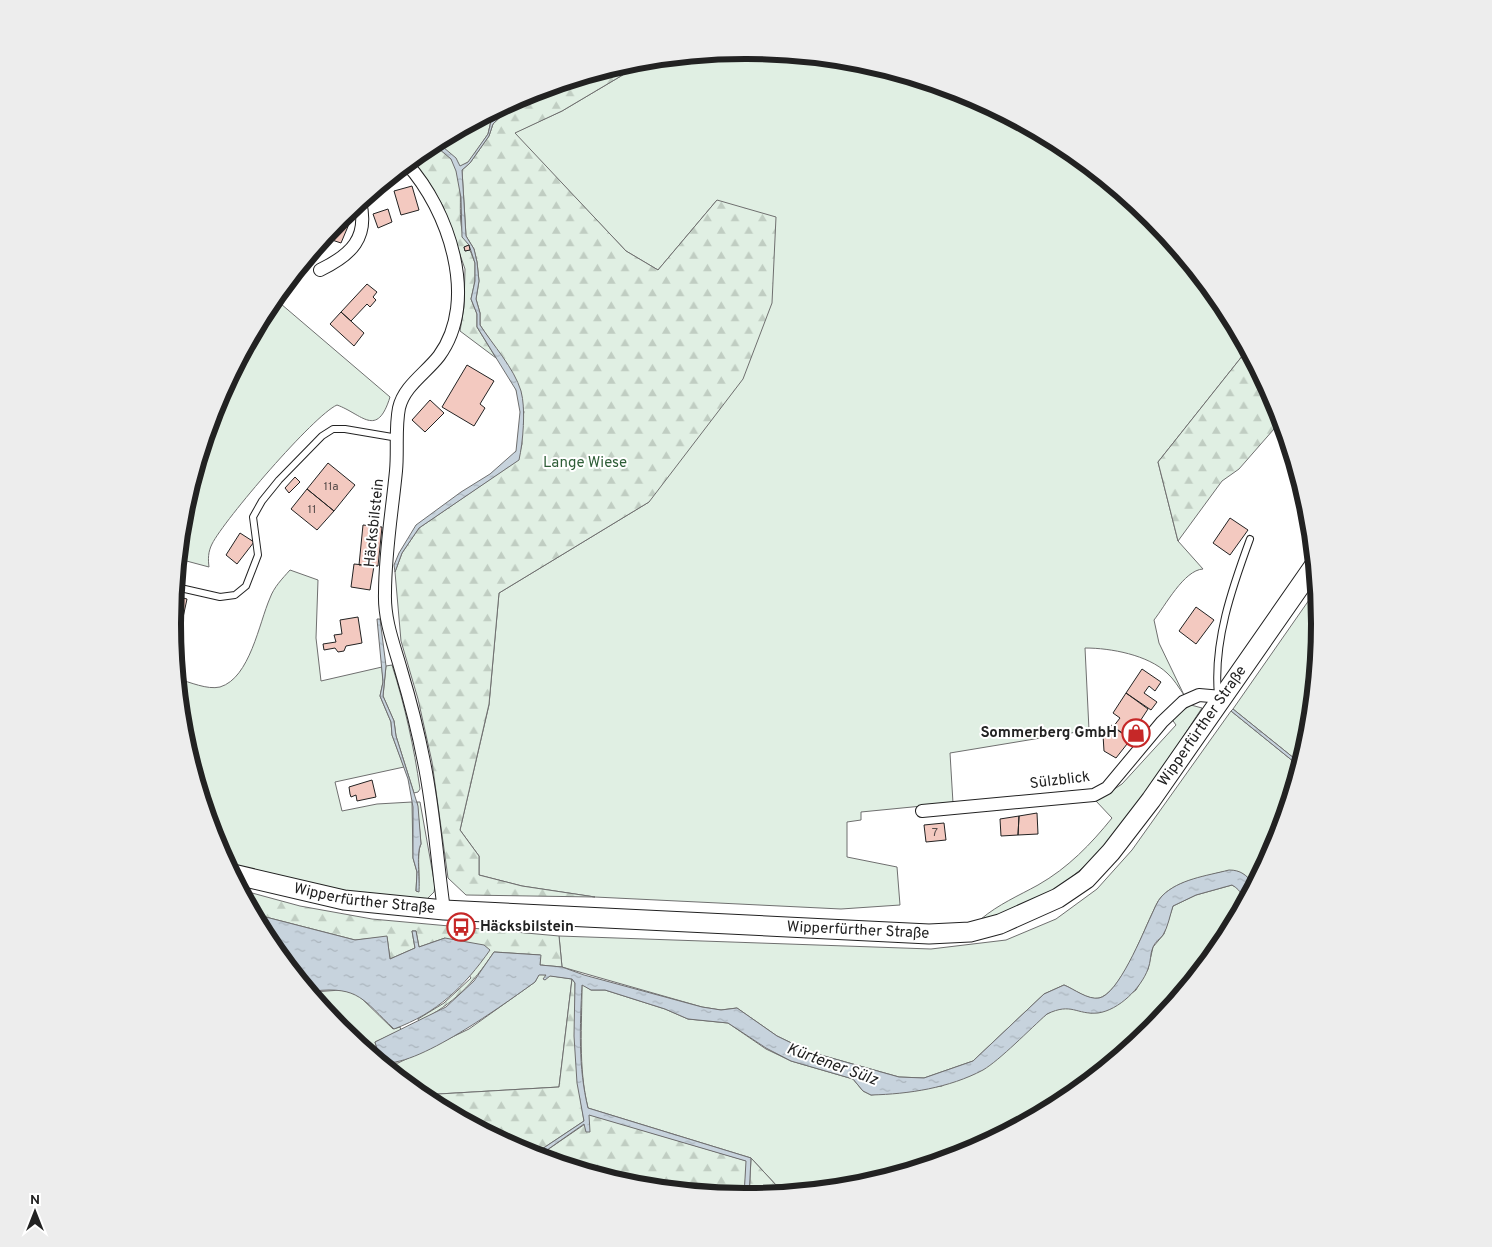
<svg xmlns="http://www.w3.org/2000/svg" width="1492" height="1247" font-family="Overpass,sans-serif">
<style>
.grass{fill:#e0efe3;stroke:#6f6f6f}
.forest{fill:url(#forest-firs);stroke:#6f6f6f}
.water{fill:url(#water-ripples);stroke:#6f6f6f}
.building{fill:#f3c9c0;stroke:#222}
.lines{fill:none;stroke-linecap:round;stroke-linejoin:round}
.service-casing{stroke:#222;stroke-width:8}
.minor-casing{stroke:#222;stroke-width:14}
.secondary-casing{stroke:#222;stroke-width:21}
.service{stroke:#fff;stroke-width:6}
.minor{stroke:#fff;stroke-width:12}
.secondary{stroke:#fff;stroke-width:19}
.labels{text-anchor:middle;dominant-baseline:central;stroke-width:4;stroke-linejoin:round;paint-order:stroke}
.number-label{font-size:12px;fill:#564c4a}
.park-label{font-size:15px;fill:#2f5e38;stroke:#fff}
.street-label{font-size:15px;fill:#222;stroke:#fff}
.poi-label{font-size:15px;font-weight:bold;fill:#222;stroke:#fff;text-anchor:end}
.water-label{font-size:16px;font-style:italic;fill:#222;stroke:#fff}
.rim{fill:none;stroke:#222;stroke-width:6}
</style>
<defs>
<pattern id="forest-firs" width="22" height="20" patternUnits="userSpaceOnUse" patternTransform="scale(1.25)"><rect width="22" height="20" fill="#e0efe3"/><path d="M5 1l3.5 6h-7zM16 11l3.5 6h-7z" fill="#c0cdc2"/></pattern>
<pattern id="water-ripples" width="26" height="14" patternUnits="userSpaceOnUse" patternTransform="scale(1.25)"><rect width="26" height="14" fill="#c7d3dd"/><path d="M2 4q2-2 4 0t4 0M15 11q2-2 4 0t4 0" fill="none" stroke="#abb5bd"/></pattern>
</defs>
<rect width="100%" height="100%" fill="#fff"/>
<path class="grass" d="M746,50L858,61L966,94L1065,147L1152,218L1223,305L1247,350L1158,462L1178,541L1203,569C1184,570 1165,606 1154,620L1159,643L1184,695C1179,688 1174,679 1167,673C1148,655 1111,648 1085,648L1089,730L950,753L953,803L861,812V820L847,822V857L897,867L900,905L841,909L595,897L522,886L479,875V856L460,830L489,705L499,593L649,502L717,200L658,270L626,251L514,133L562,111L648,60Z
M492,112L498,116L491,121L488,134L469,162L460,167L437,142Z
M274,298L390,397C377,439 362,414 337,405C314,415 224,520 212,544C208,552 208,559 209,567L179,559L184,511L216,404Z
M290,570L318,580L316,638L321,681L382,667L383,682L380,696L391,722L392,735L404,767L335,782L342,811L377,804L412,802L413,858L417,872L416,891H418C421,877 416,854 421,844L417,802H420L435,886L434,892L426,900L364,895L228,864L216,843L183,735L178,679C190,682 207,690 220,687C250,678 259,623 270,598C274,587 282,579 290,570Z
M1316,590C1321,643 1316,712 1300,763L1233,709Z
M392,665C405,706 414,747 420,789L418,792L414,793L396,736L394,721L383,696L386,666Z
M1191,705L1202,708C1142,797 1096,895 981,919C999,904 1018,896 1038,885C1068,868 1091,844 1112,818L1096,801L1122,784L1176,725L1171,718Z
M1231,711L1299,766L1276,843L1254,884C1241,869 1232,869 1214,874C1196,879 1176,882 1162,896C1157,901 1154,910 1151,916C1141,937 1123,986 1102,997C1091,1003 1074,989 1064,985L1044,994L973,1061L924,1078L899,1077L810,1052L777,1036L737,1008L721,1010L702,1007L562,967L559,936L931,949L1006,940L1056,919L1097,889L1132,850Z
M1232,885L1241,890L1242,894L1241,907L1223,942L1151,1029L1064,1100L965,1153L858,1186L776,1185L751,1158L588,1108C578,1066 582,1026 582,984L591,990H605L665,1009L688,1019L728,1023L766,1049L791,1061L853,1079L863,1091L871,1095L942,1086L1047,1014L1058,1008L1068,1007L1091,1013L1111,1008L1136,990L1148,969L1153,947L1164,934L1173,906L1196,895Z
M539,974L572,979L559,1087L421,1095L382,1063H398L469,1029L535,982Z
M341,990L356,993L393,1029L400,1027L401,1030L375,1042L381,1062L340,1029L313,992Z"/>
<path class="forest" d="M648,60L562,111L515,133L626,251L658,270L717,200L776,217L772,303L743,379L649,502L499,593L489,704L460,830L479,856V875L522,886L595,897L466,895L448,878L432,762L418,699L401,641L395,572L402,553L419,528L518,460L522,444L521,424L524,412L508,367L480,325V313L476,299L479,281L477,262L474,249L466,236L462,170L470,163L489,136L493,124L522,96L634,61Z
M433,144C438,148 446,153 451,159C470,183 451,223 469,245L464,247L465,251L470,250L475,263V281L471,299L477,314V327L496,358L460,331L464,307L465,269L443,206L427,179L410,161Z
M1247,350L1276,404L1281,421L1239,469L1222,481L1178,541L1158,462Z
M241,890L300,906L372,919L559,936L562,967L540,965V955L494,952C471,986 455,1002 419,1022L418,1019L444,1003L471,978L445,938L419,947L416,931H412L415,948L390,959L387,937L355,940L254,914Z
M572,979L575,983C576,1032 575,1072 584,1121L533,1155L421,1095L559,1087Z
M588,1114L747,1161L744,1197L634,1186L537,1157L585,1124Z
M751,1158L776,1185L844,1187L749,1197Z"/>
<path class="water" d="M522,96L493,124L489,136L470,163L462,170L466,236L474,249L477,262L479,281L476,299L480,313V325C493,345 514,368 521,391C526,409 523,442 519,460L419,528L402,553L395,572L394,565L399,553L416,525L461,492L490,474L516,451L520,412L516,390L477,327V314L471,299L475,281V263L469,245L462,237L461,198L456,171L451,159L433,144L437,142L456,158L460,166L468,162L488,134L491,121Z
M377,619H380L386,666L383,696L394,721L396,736L418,806L421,844C416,852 420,879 419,892L416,891L417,872L413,858V807L408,779L392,735L391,722L380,696L383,682Z
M1233,709L1300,763L1299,766L1231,711Z
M1229,870C1241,870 1246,875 1254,884L1241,907C1243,896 1242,891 1232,885L1196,895L1173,906C1170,915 1168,927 1163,935C1160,939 1155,942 1153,947C1150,953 1151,962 1148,969C1141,988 1119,1010 1098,1013C1076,1015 1072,1002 1047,1014C1030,1029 1000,1060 983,1070C949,1088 909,1094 871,1095L863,1091L853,1079L791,1061L766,1048L728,1023L688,1019L665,1009L605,990H591L582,985C580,1026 578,1067 588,1108L751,1158L749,1197L728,1195L744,1196L746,1161L589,1115L590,1132H586L584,1124L537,1157L533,1155L584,1121L577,1083L574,1036L575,983L572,979L550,976L545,980L543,979L546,975H539L535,982C507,1002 413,1071 381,1062L375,1042L446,1007L474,981L494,952L541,955L540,965L562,967L584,975L702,1007L721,1010L737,1008L777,1036L810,1052L899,1077L924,1078L973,1061L1044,994L1064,985C1074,989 1088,1000 1099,998C1118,995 1143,933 1151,916C1154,910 1157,901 1162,896C1179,879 1206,876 1229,870Z
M254,914L355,940L387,936L390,959L415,948L412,931H416L419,947L445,938L484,945L490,950C464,987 437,1013 394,1029C363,1000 359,986 314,991L322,1007L269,942Z"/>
<path class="building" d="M412,186L419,210L401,215L394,191Z
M388,209L392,222L378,228L373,214Z
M351,210L354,211L350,223L340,219Z
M339,220L349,224L341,243L332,240L333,235L328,234Z
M469,245L470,250L465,251L464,247Z
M367,284L377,292L373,297L376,300L370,307L367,304L351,321L341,312Z
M341,312L364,333L354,346L330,324Z
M467,365L494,381L480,404L485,408L474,426L442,407Z
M430,400L444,413L425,432L412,420Z
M328,463L355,485L334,511L307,489Z
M295,477L300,482L289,493L285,488Z
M307,489L334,511L317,530L291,509Z
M1230,518L1248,530L1230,555L1213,543Z
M363,525L382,527L378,566L359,565Z
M240,533L254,542L237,564L226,555Z
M354,564L374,566L370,590L351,587Z
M175,596L187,599L176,650L173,623Z
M1196,607L1214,620L1196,644L1179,631Z
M358,617L362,643L346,646L344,651L338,652L335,648L324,650L323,644L336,642L334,635L342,634L340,620Z
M1142,669L1161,682L1155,691L1149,686L1144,693L1157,702L1151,710L1126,693Z
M1126,693L1148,709L1129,738L1113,727L1120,718L1113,713Z
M1111,725L1131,739L1116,758L1104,751L1103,735Z
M372,780L376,797L357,801L356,795L351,797L350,794L349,787Z
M1037,813L1038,834L1018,835L1019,816Z
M1019,816L1018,835L1001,836L1000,819Z
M944,823L946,840L926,842L924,825Z"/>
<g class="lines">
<g class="service-casing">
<path id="service" d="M176,587L220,597L235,595L246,586L258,555L253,517L262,501L279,480L322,436L333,429H345L398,438
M1218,695C1213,642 1232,588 1250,539"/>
</g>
<g class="minor-casing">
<path id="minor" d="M407,164C448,209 480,300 439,356C426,373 404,386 399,408C395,428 398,451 396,471C392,512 385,552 385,593C384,620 394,645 401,670C410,700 418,731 424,762C434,810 437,861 444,910
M320,270C351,255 369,238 360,202
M922,811L1094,795L1107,788L1162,722L1183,702L1199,695L1222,697"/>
</g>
<g class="secondary-casing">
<g id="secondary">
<path id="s1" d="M233,874L344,900L444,910L929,934L970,932L1000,924L1058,898L1086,879L1111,852L1151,800L1314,566"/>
</g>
</g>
<use href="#service" class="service"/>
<use href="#minor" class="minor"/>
<use href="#secondary" class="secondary"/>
</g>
<defs>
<g id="shop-ring" transform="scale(1.4375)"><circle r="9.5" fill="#fff" stroke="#c62828" stroke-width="1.5"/><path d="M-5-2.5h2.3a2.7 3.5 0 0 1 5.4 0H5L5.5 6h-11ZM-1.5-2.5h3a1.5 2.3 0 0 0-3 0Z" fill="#c62828"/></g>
<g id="bus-ring" transform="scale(1.4375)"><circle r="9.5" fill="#fff" stroke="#c62828" stroke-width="1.5"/><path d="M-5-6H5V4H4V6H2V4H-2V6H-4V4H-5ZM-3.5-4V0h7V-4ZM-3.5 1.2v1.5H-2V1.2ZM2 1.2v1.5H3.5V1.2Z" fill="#c62828"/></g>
</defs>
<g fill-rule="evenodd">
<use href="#shop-ring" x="1136" y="733"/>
<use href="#bus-ring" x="461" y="927"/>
</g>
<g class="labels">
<g class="number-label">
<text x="331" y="487">11a</text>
<text x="312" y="510">11</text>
<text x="935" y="833">7</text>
</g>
<g class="park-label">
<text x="585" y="463">Lange Wiese</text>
</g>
<g class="street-label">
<text transform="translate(375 523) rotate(-84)">Häcksbilstein</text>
<text stroke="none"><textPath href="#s1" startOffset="1062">Wipperfürther Straße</textPath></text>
<text transform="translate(1060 781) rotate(-7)">Sülzblick</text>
<text stroke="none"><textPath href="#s1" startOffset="134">Wipperfürther Straße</textPath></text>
<text stroke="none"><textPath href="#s1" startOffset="629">Wipperfürther Straße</textPath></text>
</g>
<g class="poi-label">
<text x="1117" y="733">Sommerberg GmbH</text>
<text x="480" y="927" text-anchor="start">Häcksbilstein</text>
</g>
<g class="water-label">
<text transform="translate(832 1065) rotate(20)">Kürtener Sülz</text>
</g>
</g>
<path d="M0 0H1492V1247H0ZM745 59H747A564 564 0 0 1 1311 623V624A564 564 0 0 1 747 1188H745A564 564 0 0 1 181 624V623A564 564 0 0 1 745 59Z" fill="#ededed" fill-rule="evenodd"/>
<path class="rim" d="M745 59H747A564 564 0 0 1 1311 623V624A564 564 0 0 1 747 1188H745A564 564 0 0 1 181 624V623A564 564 0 0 1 745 59Z"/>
<g transform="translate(35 1212)" stroke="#ffffff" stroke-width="4" paint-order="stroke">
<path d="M0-4L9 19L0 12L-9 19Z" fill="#222222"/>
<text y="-8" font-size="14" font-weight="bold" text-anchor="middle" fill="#222222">N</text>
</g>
</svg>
